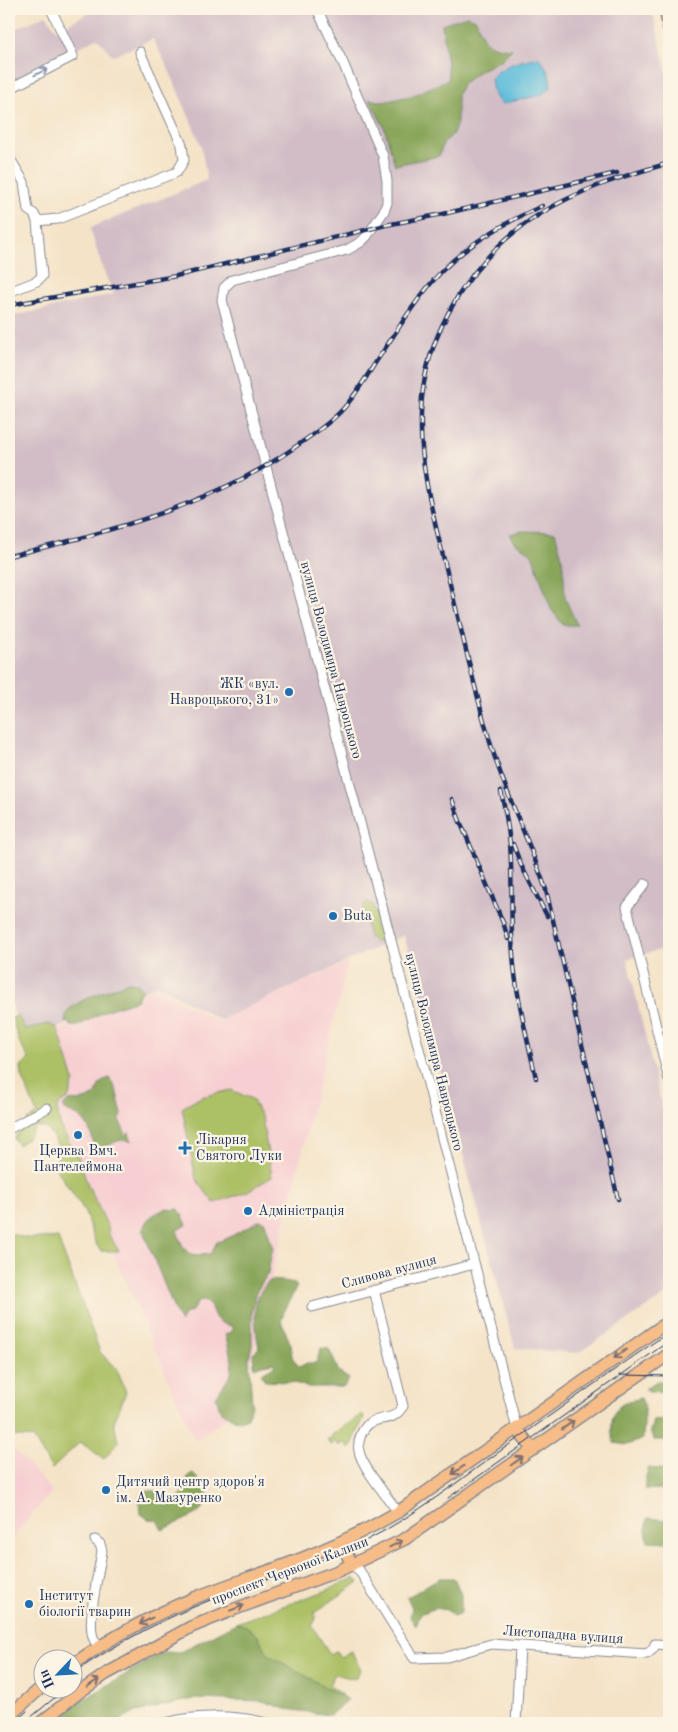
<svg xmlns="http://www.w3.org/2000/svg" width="678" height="1732" font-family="'Old Standard TT',serif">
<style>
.built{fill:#f7cfd2}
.industrial{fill:#d2bdc6}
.green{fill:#acc065;stroke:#647862}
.forest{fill:#89a65a;stroke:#526a5c}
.water{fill:#5cbcda;stroke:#3c769c}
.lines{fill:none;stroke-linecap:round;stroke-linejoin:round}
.minor-casing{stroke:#888992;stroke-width:11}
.major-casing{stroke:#888992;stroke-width:14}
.minor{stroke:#fff;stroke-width:9}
.major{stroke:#f7bd88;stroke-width:11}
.tram{stroke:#1b2f5e;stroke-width:1}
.rail-casing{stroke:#1b2f5e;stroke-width:4.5}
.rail{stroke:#fcf5e5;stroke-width:2.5;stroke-dasharray:8;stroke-linecap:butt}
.oneway{stroke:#8d97ae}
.oneway2{stroke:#7e6f71}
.poi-dot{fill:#1f6fb2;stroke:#fcf5e5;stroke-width:2}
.labels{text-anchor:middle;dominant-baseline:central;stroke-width:4.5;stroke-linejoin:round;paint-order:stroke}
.street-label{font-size:14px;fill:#1b2f5e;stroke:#fcf5e5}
.poi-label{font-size:14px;fill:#1b2f5e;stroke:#fcf5e5;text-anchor:start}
</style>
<rect width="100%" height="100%" fill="#fcf5e5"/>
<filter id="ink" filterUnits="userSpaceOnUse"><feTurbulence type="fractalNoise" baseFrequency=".02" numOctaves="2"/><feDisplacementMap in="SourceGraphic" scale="10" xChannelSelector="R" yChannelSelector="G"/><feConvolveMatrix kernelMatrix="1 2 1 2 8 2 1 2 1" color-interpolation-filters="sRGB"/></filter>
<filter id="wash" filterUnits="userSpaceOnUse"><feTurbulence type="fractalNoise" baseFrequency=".0096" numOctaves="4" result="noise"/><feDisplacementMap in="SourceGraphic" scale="20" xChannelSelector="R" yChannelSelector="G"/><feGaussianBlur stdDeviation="1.12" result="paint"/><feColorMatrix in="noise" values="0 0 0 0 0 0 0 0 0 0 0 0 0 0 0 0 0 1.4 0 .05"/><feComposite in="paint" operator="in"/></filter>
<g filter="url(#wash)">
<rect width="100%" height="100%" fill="#f4e3c7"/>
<path class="built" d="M348,962L240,1408L195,1441L23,1045L154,987L217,1021Z
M9,1444L52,1491L9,1542Z"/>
<path class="industrial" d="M86,9H652L669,82V947L627,959L669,1136V1293L578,1353L515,1348L404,935L220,1020L157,985L25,1042L9,997V317L114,294L103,270L90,228L207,180L201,145L169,70L153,39L113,56L97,38L9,82V32L46,15L57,30L88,13Z"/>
<path class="green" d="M368,902L373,905L382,939L378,943L369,937L363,909L366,903Z
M17,1016L26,1030L48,1024L57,1028V1030L59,1032L74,1081L68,1099L59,1104L57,1109L61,1128L70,1144L78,1156L88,1185L108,1227L109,1235L119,1251H101L96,1244L84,1210L55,1167L59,1150L55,1140L48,1130L42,1127H35L27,1139L18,1145L14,1139L27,1120L37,1114L22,1076L21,1067L29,1059L20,1044L12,1018Z
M231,1090L252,1099L262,1118L272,1177L246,1192L214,1203L196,1179L182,1108L201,1097Z
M9,1233L25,1238H58L100,1352L117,1370L126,1392L114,1422L118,1442L104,1459L80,1442L52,1469L33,1438L12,1436L9,1426Z
M362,1414L364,1417L351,1447H348L345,1442L339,1446L336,1441L331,1445L327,1440L333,1436L332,1435Z
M354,1578L359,1582L314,1613L316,1619L312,1626L330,1654L336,1651L340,1657L351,1651L361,1669L355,1679L335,1674L329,1685L348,1700L269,1655L257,1635L246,1626L236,1623L325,1591Z"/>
<path class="forest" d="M467,16L476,19C484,43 485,47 512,49L501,60L481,70L463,83L457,95V123L453,134L443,144L439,156L395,165L384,127L369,99L384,102L414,95L449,79L442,24Z
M523,531L555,532L563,561L565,598L577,625H563L551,609L532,554L513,541L510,534Z
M128,982C137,982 139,984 143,991L139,994L137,1000L107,1010L78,1026H70L69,1023L65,1022C66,1017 66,1012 71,1008C85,996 111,990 128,982Z
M109,1078L116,1089L122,1114L119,1120L127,1136L129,1132L131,1141C111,1136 110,1153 94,1146C92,1134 87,1120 76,1115C70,1112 67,1113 63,1107C69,1097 74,1102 83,1100C87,1100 92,1096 96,1095C98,1085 100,1082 109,1078Z
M167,1208L172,1210L178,1209L183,1216L187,1225L177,1230C184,1253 187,1257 210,1254L217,1242L228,1238L260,1220L265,1222L273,1248L268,1273L257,1291L252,1313V1345L249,1358L252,1404L248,1418L239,1421L221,1412L216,1397L231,1374L232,1361L225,1334L231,1332L232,1326C216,1323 215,1319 210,1304L200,1300L190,1313L187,1312L181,1320V1323L174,1309L143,1231C145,1217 155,1214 167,1208Z
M271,1280C281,1282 289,1279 297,1286L284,1312L281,1321L291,1345L292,1357L299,1367L307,1363H316L321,1348L329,1349L339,1372L349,1379L344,1387H308L291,1382L265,1381L261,1373L275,1366L274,1363L262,1365L254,1368L253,1353L259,1348C255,1325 249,1296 271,1280Z
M657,1381L669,1382V1392L649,1391L645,1388Z
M641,1398C647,1409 643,1426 643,1439L627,1445L614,1443C610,1429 610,1409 625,1403C629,1400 636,1400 641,1398Z
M653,1420L669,1421V1440H654L650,1432Z
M648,1468L669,1470V1490L645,1489V1481Z
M193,1473L212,1499L195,1515L162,1530L157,1520L148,1519L140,1513L139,1499L143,1491H156L167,1507L182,1494L188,1476Z
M648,1518L669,1520V1542L648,1541L646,1530Z
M440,1578H454L461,1594V1613L453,1616L447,1610L436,1608L420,1614L416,1626L410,1617L412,1608L407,1597C419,1592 428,1583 440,1578Z
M236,1623L246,1626L257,1635L269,1655L348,1700L330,1715L286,1709L263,1701L194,1699L136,1712L115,1723H53L73,1706L148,1661L166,1652L178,1653Z"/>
<path class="water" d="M538,57C547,66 550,75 551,87L541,95L501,104C494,96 492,89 491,78C504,64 521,61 538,57Z"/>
</g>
<g filter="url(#ink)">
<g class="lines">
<g class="minor-casing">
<path id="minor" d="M317,9L343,63L383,156L387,181V203L384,211L367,236L361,242L347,250L232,280L224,288L222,300L393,948L517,1429
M9,89L73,56L51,9
M9,157L24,182L28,210L34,214L37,221L42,276L37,281L9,292
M37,221L58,219L177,172L184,160L182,145L140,52
M645,884L627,907L669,1080
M9,1129L47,1108
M374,1290L403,1406C392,1423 384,1415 370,1423C362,1428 357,1442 359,1451C361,1466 389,1499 398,1512
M312,1307L474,1264
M95,1540L100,1544L102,1551C99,1572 87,1618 93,1637C94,1641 97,1644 99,1648
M352,1565L359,1570L414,1658L447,1657L491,1644L647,1654L653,1649L655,1644L669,1645
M165,1723C198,1715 234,1715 267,1723
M516,1723L520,1647"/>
</g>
<g class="major-casing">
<path id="major" d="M665,9L669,28
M517,1429L533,1450
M341,1542L352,1565
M72,1665C109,1639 151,1616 192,1599C228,1584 266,1573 303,1558C336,1545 367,1530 398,1512L669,1321
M9,1716L42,1687
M40,1723L81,1691L106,1674L191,1627L235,1609L338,1571L405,1539L669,1354"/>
</g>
<use href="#minor" class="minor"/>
<use href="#major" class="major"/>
<path class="tram" d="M619,1375L669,1376
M448,1498L669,1341
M72,1674C120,1641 172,1614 226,1594C274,1576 323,1563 367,1540C416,1515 458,1481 503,1449C558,1410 613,1370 669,1332
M14,1723L27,1711
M24,1723L64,1690"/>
<g class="rail-casing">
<path id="rail" d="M9,305L176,276L386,225L443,214L617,173
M9,556C111,531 219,504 305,440C318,431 332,421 343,409C360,390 371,368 386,347C403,321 420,294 442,271C469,243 506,222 542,206
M501,791C505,809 508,826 510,844C513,881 510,918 513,954C516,996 527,1037 536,1078
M452,799L459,819L504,925L508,939
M513,844L521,865L547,916
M618,1199L546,890C529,840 505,793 490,742C474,688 462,632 448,576C435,523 419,468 421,413C423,334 473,255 540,214C578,190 623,176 666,164"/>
</g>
<use href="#rail" class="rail"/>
</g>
<defs><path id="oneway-shaft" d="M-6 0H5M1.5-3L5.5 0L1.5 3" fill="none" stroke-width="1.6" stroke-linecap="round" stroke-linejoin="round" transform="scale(1.25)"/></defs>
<use class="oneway" href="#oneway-shaft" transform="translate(41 72) rotate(-27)"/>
<g class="oneway2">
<use href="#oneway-shaft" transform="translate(620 1354) rotate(144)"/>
<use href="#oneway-shaft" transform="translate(568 1425) rotate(-36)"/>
<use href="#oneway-shaft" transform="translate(517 1461) rotate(-35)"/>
<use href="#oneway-shaft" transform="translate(458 1470) rotate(145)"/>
<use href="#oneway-shaft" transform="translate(396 1544) rotate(-27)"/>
<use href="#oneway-shaft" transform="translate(237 1608) rotate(-21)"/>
<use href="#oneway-shaft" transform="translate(146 1621) rotate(152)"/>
<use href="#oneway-shaft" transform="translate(93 1683) rotate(-34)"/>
</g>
</g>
<g class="poi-dot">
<circle cx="289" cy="692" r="5"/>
<circle cx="333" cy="916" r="5"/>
<circle cx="78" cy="1135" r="5"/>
<path d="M182.5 1140.5h5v5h5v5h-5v5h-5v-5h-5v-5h5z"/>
<circle cx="248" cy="1211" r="5"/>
<circle cx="106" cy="1490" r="5"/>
<circle cx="29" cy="1604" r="5"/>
</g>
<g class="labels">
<g class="street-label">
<text transform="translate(331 660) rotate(75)">вулиця Володимира Навроцького</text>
<text transform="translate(434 1052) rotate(76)">вулиця Володимира Навроцького</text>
<text transform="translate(389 1272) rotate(-15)">Сливова вулиця</text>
<text transform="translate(290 1571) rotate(-21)">проспект Червоної Калини</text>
<text transform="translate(563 1635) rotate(4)">Листопадна вулиця</text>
</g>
<g class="poi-label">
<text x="279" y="684" text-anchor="end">ЖК «вул.<tspan x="279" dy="16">Навроцького, 31»</tspan></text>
<text x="343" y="916">Buta</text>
<text x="196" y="1140">Лікарня<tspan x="196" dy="16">Святого Луки</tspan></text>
<text x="78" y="1151" text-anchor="middle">Церква Вмч.<tspan x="78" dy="16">Пантелеймона</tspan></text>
<text x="258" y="1211">Адміністрація</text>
<text x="116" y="1482">Дитячий центр здоров'я<tspan x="116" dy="16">ім. А. Мазуренко</tspan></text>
<text x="39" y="1596">Інститут<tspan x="39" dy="16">біології тварин</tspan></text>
</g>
</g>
<rect width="678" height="1732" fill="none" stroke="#fcf5e5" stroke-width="30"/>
<g transform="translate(58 1674) rotate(245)"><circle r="24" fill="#fcf5e5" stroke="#a2a6af"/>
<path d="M0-4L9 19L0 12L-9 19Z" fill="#1f6fb2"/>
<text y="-8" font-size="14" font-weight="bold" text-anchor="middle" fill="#1b2f5e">Пн</text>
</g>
</svg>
